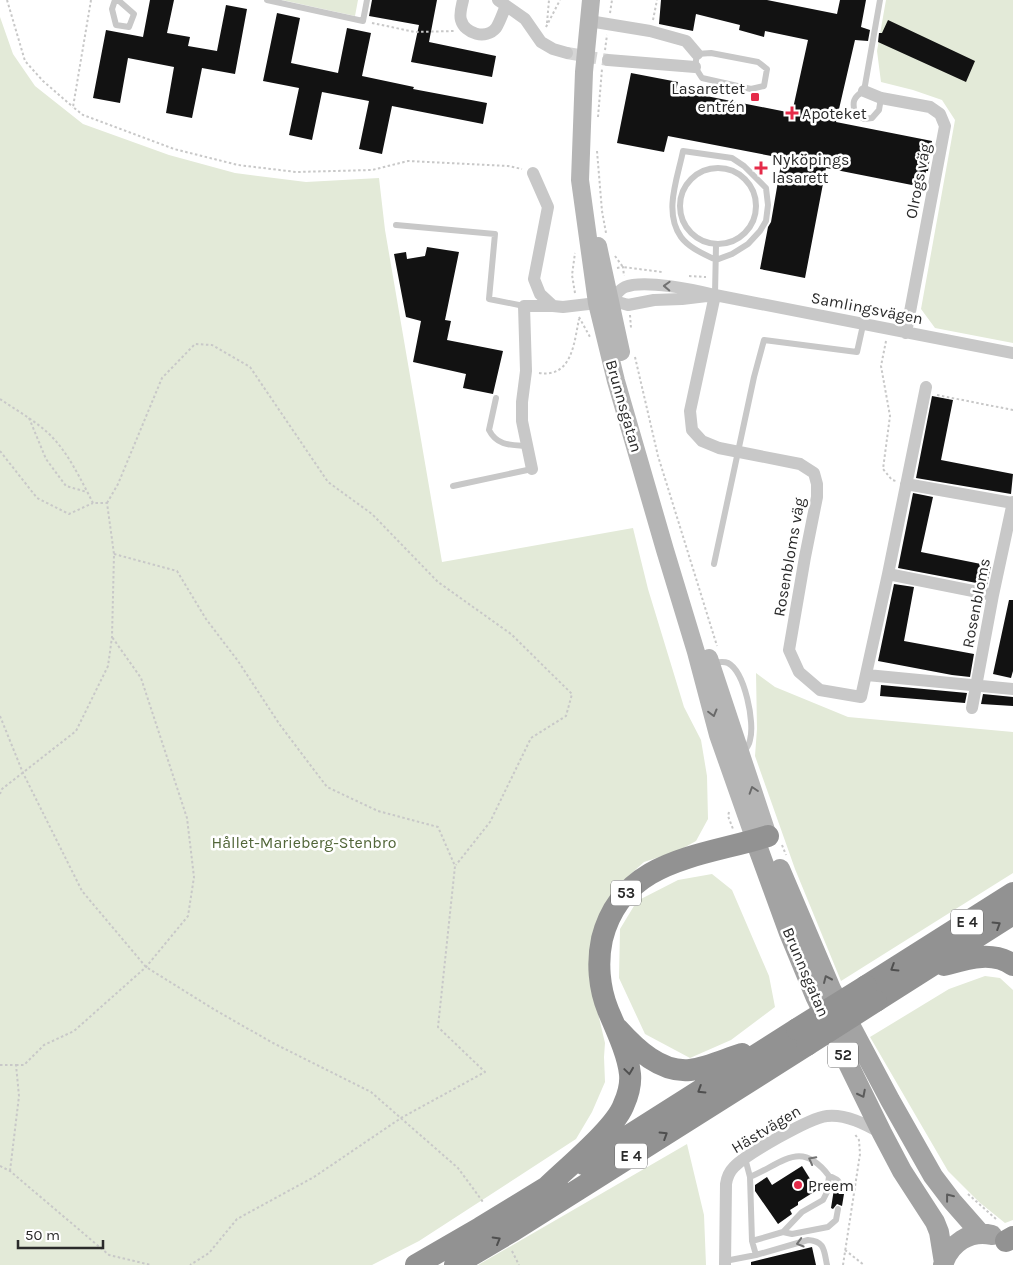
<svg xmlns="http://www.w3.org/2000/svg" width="1013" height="1265" font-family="Karla,sans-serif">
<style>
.green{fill:#e3ead8}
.building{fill:#121212}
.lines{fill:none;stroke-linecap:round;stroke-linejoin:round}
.minor-tunnel{stroke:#d5d5d5;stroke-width:12;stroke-dasharray:12 6;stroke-linecap:butt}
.path{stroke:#c8c8c8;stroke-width:2;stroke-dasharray:2.5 2.5;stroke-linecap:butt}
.service{stroke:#c8c8c8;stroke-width:6}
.minor{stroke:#c8c8c8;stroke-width:12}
.secondary{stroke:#b5b5b5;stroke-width:18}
.primary{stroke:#a3a3a3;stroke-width:20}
.motorway{stroke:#929292;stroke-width:22}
.motorway-bridge{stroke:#929292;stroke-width:22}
.oneway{stroke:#727272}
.oneway2{stroke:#696969}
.oneway3{stroke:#4f4f4f}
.oneway4{stroke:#5b5b5b}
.poi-dot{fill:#e52b49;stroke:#fff;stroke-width:2}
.labels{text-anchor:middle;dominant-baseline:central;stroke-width:5;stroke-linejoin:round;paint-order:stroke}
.shield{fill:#fff;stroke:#6b6b6b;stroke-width:1}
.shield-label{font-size:15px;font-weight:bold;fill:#2b2b2b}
.poi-label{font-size:16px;fill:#2b2b2b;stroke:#fff;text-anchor:start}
.street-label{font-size:16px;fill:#2b2b2b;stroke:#fff}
.park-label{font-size:16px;fill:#526639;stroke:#fff}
</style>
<rect width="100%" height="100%" fill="#fff"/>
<path class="green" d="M282,0H358L355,16Z
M886,0H1013V343L935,328L921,309L955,120L942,100L913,90L881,82L877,51Z
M0,17L13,54L35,86L83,124L169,155L235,173L306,182L379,178L385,230L442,562L633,528L648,589L684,707L701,740L707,776L708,819L696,841L678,851L644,862L622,882L597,1009L605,1043L604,1057L605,1082L592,1112L576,1139L419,1241L372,1265H0Z
M756,673L775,687L848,717L1013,732V873L841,981L795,869L755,756L757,729Z
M712,874L732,890L769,976L775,1007L731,1040L690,1058L645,1034L619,978L620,929L637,901L678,880Z
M985,976L1000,978L1013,990V1220L1005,1223L979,1202L948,1171L870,1037L949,989Z
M687,1144L704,1215L706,1265H478Z"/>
<path class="building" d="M150,0H174L167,33L190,37L188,46L217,51L226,5L247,9L235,74L202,68L192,118L166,113L174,67L128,58L120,103L93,98L106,30L143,37Z
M372,0H437L429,42L496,56L492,77L411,62L419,25L369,16Z
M661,0H767L837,14L840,0H866L861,27L870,30L868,41L855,40L836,122L932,141L928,171H926L922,187L826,168L805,278L760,269L768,227L771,222L782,158L668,136L664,152L617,143L631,73L678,82L676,90L792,113L808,40L765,31L764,37L739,30L740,25L696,14L693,31L659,24Z
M277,13L300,18L291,63L338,73L347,28L371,33L362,76L414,87L413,89L487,103L483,124L392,106L382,154L359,149L369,101L322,92L312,140L289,135L299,88L263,81Z
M888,20L975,61L966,82L878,42L879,33H882Z
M427,247L459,252L445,320L451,321L447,340L503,351L493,394L463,388L466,374L413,362L421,321L406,317L394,254L406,252L407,259L425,256Z
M932,396L953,400L941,460L1013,474L1011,494L916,478Z
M913,493L933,497L921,552L991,566L987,585L898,568Z
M894,584L914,587L904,641L974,654L970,677L952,675L878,661Z
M1009,600H1013V671L1011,678L993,674Z
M881,685L967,693L965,703L880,696Z
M983,694L1013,697V706L981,704Z
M802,1166L817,1190L798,1202V1205L790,1210L792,1214L778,1224L755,1191V1185L767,1177L772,1185Z
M834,1189L836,1190L839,1194H844L842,1206L837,1204L833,1209L831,1208Z
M812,1247L816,1265H751V1262Z"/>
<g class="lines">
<path class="minor-tunnel" d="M567,53L608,60"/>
<path class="path" d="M7,0L25,61L43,81L73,107
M91,0L73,107L83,115L174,149L238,165L296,172L372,170L408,161L508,166L522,169
M610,13L612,0
M653,20L657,0
M372,23L415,32L454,31
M547,23L549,0
M546,27L560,0
M605,50L607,35
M598,117L602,69
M597,151L602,211L606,233
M615,256L623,267L662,272
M617,268L623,267L624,276
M689,276L706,277
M575,293L572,275L575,253
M630,315L631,328
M579,317L590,337
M886,341L881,366L890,416L883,469L892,480L896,481
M635,357L658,456L717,646
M539,373C572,378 574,343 579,319
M937,395L1013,410
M0,399C16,410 34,420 48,433C67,450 81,480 93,503H107L114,554L112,637L108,666L76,731L2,789L0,794
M29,418L46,459L66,486L87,492
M0,451L37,498L69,514L93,503
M107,503L118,484L162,378L195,344L212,345L250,367L328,482L372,514L438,582L511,634L572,694L566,716L531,738L490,822L456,865
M114,554L177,571L206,619L238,661L280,725L327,787L378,811L438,827L455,866L438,1027L485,1072L401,1118L314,1177L237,1219L209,1253L190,1265
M0,716L23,773L82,891L146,967L215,1010L273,1043L371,1092L458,1168L483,1202
M729,812L728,816L733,829
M782,845L786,855
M0,1065H16L19,1096L10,1171
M16,1065H24L44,1045L74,1031L146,967L188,916L194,877L187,818L141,678L112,637
M0,1166L10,1171L109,1255L151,1265
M968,1194L996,1219
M845,1250L864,1265
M512,1251L519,1265
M843,1265L860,1154L859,1140L854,1133"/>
<path class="service" d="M115,0L112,9L116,25L129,27L134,14L118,0
M267,0L363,21L367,0
M880,0L864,91C853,97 852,102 855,114L864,119L872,118L879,110L881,98
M711,53L758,62L767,69L764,86L751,89L702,78L695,67L697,54Z
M683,151L732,158L744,166L766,188L768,205L766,221L760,231L748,244L732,254L716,260C704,254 689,248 681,237C663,212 678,177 683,151Z
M680 206a38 38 0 1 1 76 0a38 38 0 1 1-76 0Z
M396,225L495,234L489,299L524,306
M715,295L716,245
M496,398L489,430C497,446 511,445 527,446
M453,486L532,469
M714,564L754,377L764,340L857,352L863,325
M713,663C718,662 724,661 728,663C745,672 755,723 750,740C749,746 746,749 742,754
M745,1158L750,1177L752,1241L756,1255
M829,1176C838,1179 840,1181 841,1190
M750,1177C783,1163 801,1139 829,1176L827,1192L823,1200L802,1212L783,1232L752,1241
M783,1232L792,1234L828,1227L836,1220L838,1209
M725,1261L756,1255L808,1240C825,1241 824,1251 827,1265"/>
<path class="minor" d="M463,0C462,5 459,14 461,20C465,34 486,40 496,28C500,22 503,12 506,6
M498,0L525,19L541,42L553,49L567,53
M589,21L650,31L686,41L697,54
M608,60L695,67
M864,91L881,98L930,107L940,114L945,126L906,333
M533,173L548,207L534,279L540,294L553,306L563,307L597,303
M715,295L690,411L692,430L702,441L719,448L800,464L814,473L817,484V497L805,557L789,650L799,672L820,690L861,697L888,574L926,387
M715,295L682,299L654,300L628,305L611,300C615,296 620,289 625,287C644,279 695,290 715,295L1013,353
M532,469L522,421V402L526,371L524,306H553
M906,484L1013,503
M888,574L993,595
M867,675L1013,689
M972,708L993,595L1013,502
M725,1265L726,1184C727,1177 729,1172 734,1167C747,1154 809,1118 827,1116C846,1114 865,1124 881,1133"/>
<path class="secondary" d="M591,0L584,72L580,180L597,303L616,381L665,550L696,652L718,735L755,840
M598,246L621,352
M709,658L768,836"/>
<path class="primary" d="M755,840L789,933L815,996L882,1133L902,1171L935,1222L939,1232L944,1263
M780,869L831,989L890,1100L933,1176L952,1201L981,1234
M943,1265C950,1243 970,1230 992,1235"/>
<path class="motorway" d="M944,965C966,959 992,950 1013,965
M866,986L1013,893
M876,1001L1013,914
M618,1029C636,1049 661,1073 690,1070C707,1068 726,1059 742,1054
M584,1164L797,1029
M545,1189C565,1169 616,1128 624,1104C628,1095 631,1084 630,1074C628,1054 616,1029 608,1010C599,988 597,962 602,939C622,858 702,857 768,836
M1006,1241L1013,1237
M416,1265L480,1228L557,1181
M455,1265L514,1230L807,1045"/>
<path class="motorway-bridge" d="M797,1029L866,986
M807,1045L876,1001"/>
</g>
<defs><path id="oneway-chevron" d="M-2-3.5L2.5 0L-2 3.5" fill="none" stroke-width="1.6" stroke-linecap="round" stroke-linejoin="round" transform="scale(1.25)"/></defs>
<g class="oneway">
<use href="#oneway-chevron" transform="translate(667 286) rotate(-178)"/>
<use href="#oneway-chevron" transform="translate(812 1160) rotate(-152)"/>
<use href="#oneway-chevron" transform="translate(800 1243) rotate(164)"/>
</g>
<g class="oneway2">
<use href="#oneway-chevron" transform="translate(713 713) rotate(75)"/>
<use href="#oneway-chevron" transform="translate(753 790) rotate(-108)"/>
</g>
<g class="oneway3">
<use href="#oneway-chevron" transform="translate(997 925) rotate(-32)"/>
<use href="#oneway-chevron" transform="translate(894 968) rotate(148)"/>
<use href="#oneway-chevron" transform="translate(629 1071) rotate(82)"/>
<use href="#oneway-chevron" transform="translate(701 1090) rotate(148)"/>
<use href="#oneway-chevron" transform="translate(664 1135) rotate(-32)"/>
<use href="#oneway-chevron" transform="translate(497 1240) rotate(-30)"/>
</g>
<g class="oneway4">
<use href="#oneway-chevron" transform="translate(827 979) rotate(-114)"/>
<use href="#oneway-chevron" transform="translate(862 1094) rotate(63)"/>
<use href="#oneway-chevron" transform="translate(949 1197) rotate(-128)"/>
</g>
<g class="poi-dot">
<rect x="750" y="92" width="10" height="10" rx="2.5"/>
<path d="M789.5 105.5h5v5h5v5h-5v5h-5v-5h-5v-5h5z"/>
<path d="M758.5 160.5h5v5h5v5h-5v5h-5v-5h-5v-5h5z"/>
<circle cx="798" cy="1185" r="5"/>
</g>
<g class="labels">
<g class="shield">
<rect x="611" y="880.5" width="30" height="25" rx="4"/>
<rect x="951" y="909.5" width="32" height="25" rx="4"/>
<rect x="828" y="1042.5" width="30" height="25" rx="4"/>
<rect x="615" y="1143.5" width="32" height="25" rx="4"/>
</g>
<g class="shield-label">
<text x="626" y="893">53</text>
<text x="967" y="922">E 4</text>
<text x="843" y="1055">52</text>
<text x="631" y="1156">E 4</text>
</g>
<g class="poi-label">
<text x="745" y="88" text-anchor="end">Lasarettet<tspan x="745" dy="18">entrén</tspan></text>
<text x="802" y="113">Apoteket</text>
<text x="772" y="159">Nyköpings<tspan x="772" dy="18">lasarett</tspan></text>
<text x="808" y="1185">Preem</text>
</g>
<g class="street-label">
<text transform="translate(918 181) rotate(-79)">Olrogs väg</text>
<text transform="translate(867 308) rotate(11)">Samlingsvägen</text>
<text transform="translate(624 406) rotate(74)">Brunnsgatan</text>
<text transform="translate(789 557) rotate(-80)">Rosenbloms väg</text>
<text transform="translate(976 603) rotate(-79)">Rosenbloms</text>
<text transform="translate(806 972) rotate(67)">Brunnsgatan</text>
<text transform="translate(766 1129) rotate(-31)">Hästvägen</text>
</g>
<g class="park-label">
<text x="304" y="842">Hållet-Marieberg-Stenbro</text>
</g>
</g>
<path d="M18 1240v8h85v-8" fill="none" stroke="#2b2b2b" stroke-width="2.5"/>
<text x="25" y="1240" font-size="15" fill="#2b2b2b" stroke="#ffffff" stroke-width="4" paint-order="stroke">50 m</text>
</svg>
